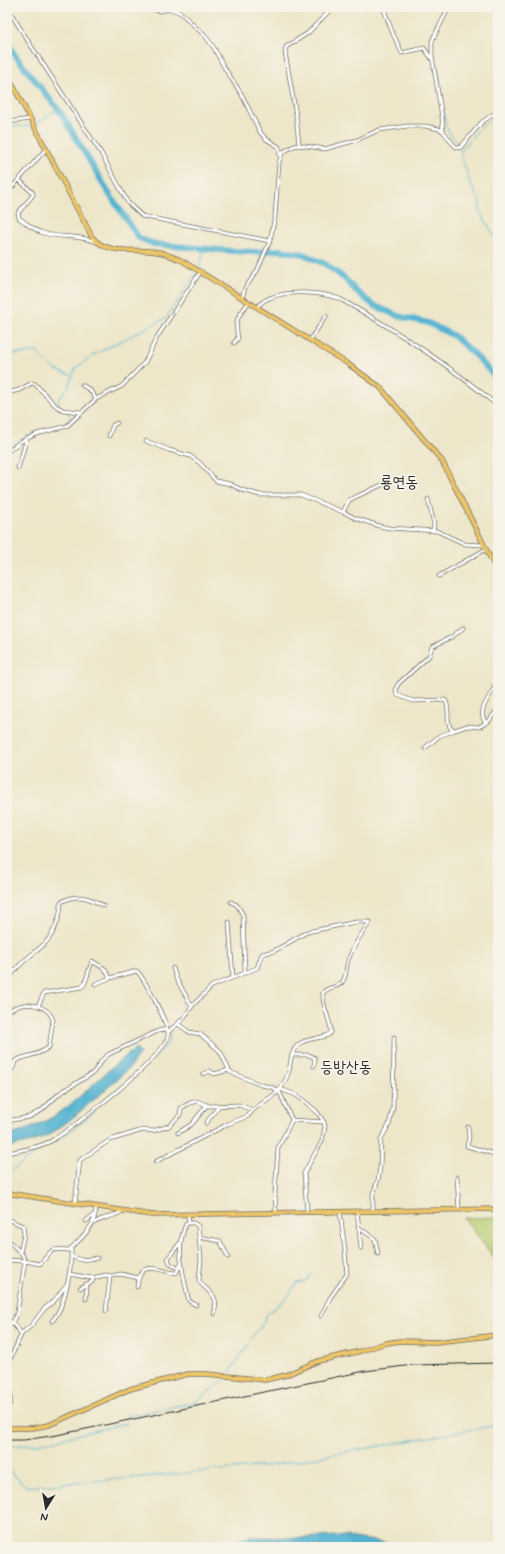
<svg xmlns="http://www.w3.org/2000/svg" width="505" height="1554" font-family="Mynerve,'Poor Story',sans-serif">
<style>
.green{fill:#b7cc71;stroke:#717c4e}
.water{fill:#52b3d1;stroke:#3e6f7e}
.lines{fill:none;stroke-linecap:round;stroke-linejoin:round}
.stream{stroke:#52b3d1;stroke-width:1}
.river{stroke:#52b3d1;stroke-width:6}
.minor-casing{stroke:#6f6c62;stroke-width:4.5}
.major-casing{stroke:#6f6c62;stroke-width:5.5}
.minor{stroke:#fff;stroke-width:3}
.major{stroke:#edc569;stroke-width:4}
.rail{stroke:#2b2b2b;stroke-width:1}
.labels{text-anchor:middle;dominant-baseline:central;stroke-width:3.5;stroke-linejoin:round;paint-order:stroke}
.quarter-label{font-size:16px;fill:#2b2b2b;stroke:#f7f3e8}
</style>
<rect width="100%" height="100%" fill="#f7f3e8"/>
<filter id="ink" filterUnits="userSpaceOnUse"><feTurbulence type="fractalNoise" baseFrequency=".025" numOctaves="2"/><feDisplacementMap in="SourceGraphic" scale="8" xChannelSelector="R" yChannelSelector="G"/><feConvolveMatrix kernelMatrix="1 2 1 2 8 2 1 2 1" color-interpolation-filters="sRGB"/></filter>
<filter id="wash" filterUnits="userSpaceOnUse"><feTurbulence type="fractalNoise" baseFrequency=".012" numOctaves="4" result="noise"/><feDisplacementMap in="SourceGraphic" scale="16" xChannelSelector="R" yChannelSelector="G"/><feGaussianBlur stdDeviation="0.9" result="paint"/><feColorMatrix in="noise" values="0 0 0 0 0 0 0 0 0 0 0 0 0 0 0 0 0 1.4 0 .05"/><feComposite in="paint" operator="in"/></filter>
<g filter="url(#wash)">
<rect width="100%" height="100%" fill="#ede6c9"/>
<path class="green" d="M498,1217V1263L464,1218Z"/>
<path class="water" d="M136,1049L140,1053L130,1067L105,1090L70,1120L49,1135L31,1142L7,1148V1136C33,1129 57,1117 77,1099C97,1082 114,1063 136,1049Z
M339,1536L418,1547H158L215,1544L252,1537L297,1538Z"/>
<g class="lines">
<path class="stream" d="M431,47C428,35 439,18 445,7
M433,54L440,75L442,105L446,126L450,134L461,146
M8,123L13,126H31
M37,123C45,120 51,107 61,113
M461,149V155L471,185L480,202V211L498,243
M462,150L479,129L498,114
M198,269L200,266L204,249
M7,356C13,353 17,354 24,354C29,354 31,351 37,352C44,362 59,374 71,375
M62,408L58,404V400L68,387L76,368L95,354L166,318L197,272
M66,425L70,417L68,412
M7,450L36,432L57,427
M154,1059L169,1041L170,1033
M7,1174L34,1154L74,1129L95,1111
M251,1339L263,1323L267,1314L287,1298L297,1283L306,1281L312,1274
M228,1374L248,1345
M126,1419L128,1416L196,1402L225,1379
M7,1446L39,1444L127,1423
M7,1469L27,1487L267,1466L498,1425"/>
<path class="river" d="M7,40L14,54L61,113L108,192L139,238L154,244L231,251L258,252L279,250L303,254L325,264L345,279L356,291L373,305L398,316L428,323L454,336L480,360L498,380"/>
</g>
</g>
<g filter="url(#ink)">
<g class="lines">
<g class="minor-casing">
<path id="minor" d="M7,7L28,41L101,153L128,203L142,216L146,217L270,241
M147,7L159,11L171,9L181,13L206,37L214,48L224,67L242,95L260,132L266,139L279,147L280,156
M383,7L393,34L402,53L424,48L431,58
M7,122L31,119
M443,131L442,117L432,56V41L449,7
M299,145L296,115L285,52L286,47L308,33L333,7
M19,180L33,193V195L18,213L19,218C25,223 32,228 40,232C58,239 78,234 96,242
M7,193L46,149
M242,298L245,288L257,271L270,241L275,216L279,162L283,152L294,146L299,145L325,149L357,140L379,130L408,126H425L439,129L443,131L452,143L456,147L460,148L482,122L498,111
M257,307C273,288 318,291 340,299C396,330 449,365 498,406
M310,340L326,316
M234,343L238,338C234,320 238,316 249,302
M82,385L90,390L96,399
M7,393L19,390L32,383L35,384L56,406L63,410L81,412
M109,436L113,425L117,423
M146,441L169,450L190,456L200,463L216,481L230,484L242,490L260,495H301L343,512L355,518L379,526L389,528L437,531L465,544L483,545
M7,452L20,442L37,434L67,426L96,399L122,386L145,362L157,337L201,271
M18,468L27,438
M428,499L434,524L433,531
M343,512L349,500L388,482
M439,576L486,549
M463,628L453,636L432,647L429,656L398,684L396,689L397,695L413,701L445,700C451,707 445,720 451,729L455,730L467,726L479,727L489,721L498,708
M486,723C475,710 493,694 498,680
M425,748L439,736L453,731
M231,902L237,905L243,915L245,973
M229,922L233,977
M173,968L176,978L192,1007
M7,983C10,978 13,972 18,967C25,959 33,954 41,947C53,938 61,916 61,902C78,893 88,897 104,906
M38,1006L44,993L82,987L85,983L92,961L105,969L110,978
M7,1013C19,1000 47,1002 53,1020L49,1047C39,1056 26,1055 15,1061L13,1068L7,1074
M168,1032L183,1019L193,1005L212,986L257,968L262,954L274,951L307,932L356,922H370
M292,1055H309L315,1058L314,1066
M203,1074L210,1071L214,1074L229,1070
M280,1089L294,1094L303,1100L317,1112L324,1122L325,1127L322,1141L304,1173L307,1212
M292,1120L279,1091C283,1085 287,1078 289,1071C291,1062 290,1052 298,1045C307,1036 327,1040 331,1032C333,1028 321,1003 323,993C327,986 338,989 343,981C347,974 346,967 348,960C353,947 361,934 370,922
M292,1120L324,1122
M7,1121L29,1117L42,1110L60,1093L93,1073L103,1059L109,1054L158,1031L167,1029
M206,1123L219,1106
M468,1127L469,1138L467,1146L491,1153L498,1158
M178,1133L192,1124L207,1105
M7,1153C22,1150 38,1148 51,1141C72,1129 165,1057 168,1036C170,1026 145,980 137,971L110,978L95,984
M155,1162L228,1124L248,1116L253,1110L279,1091L271,1087L261,1085L230,1072L220,1051L200,1034L189,1032L178,1024
M457,1177L459,1210
M75,1203L80,1160L110,1140L143,1130L153,1131L169,1126L180,1115L181,1108L190,1103L197,1101L209,1106L239,1105L253,1110
M357,1211L361,1248
M373,1211V1194L378,1180L380,1168L381,1139L389,1125L393,1107L394,1037
M276,1212L275,1193L278,1148L292,1120
M188,1214L189,1223H194L198,1226L201,1259L199,1281C209,1294 220,1294 214,1314
M7,1219L23,1226L24,1235L20,1252
M86,1221L96,1213
M94,1223C103,1217 114,1217 123,1211
M189,1223L186,1224C175,1249 183,1272 188,1297L189,1301L196,1305
M358,1227L375,1239L378,1254
M199,1237L220,1241L228,1257
M7,1239L22,1254L25,1261L40,1264C54,1250 47,1248 69,1250C82,1238 96,1226 96,1207
M71,1256L81,1260L97,1258
M7,1260L25,1261L17,1313L12,1323L22,1334
M176,1267L170,1264L168,1258L180,1243
M69,1274L91,1278L107,1275L111,1276L121,1274L139,1278
M137,1287C138,1283 138,1279 140,1275C146,1261 166,1273 176,1273L181,1264
M80,1288L93,1281L92,1277
M86,1299L87,1287L86,1284
M106,1311L110,1276
M321,1316L330,1298L347,1274L345,1250L340,1212
M52,1321C65,1308 72,1267 71,1249
M7,1323L11,1322L12,1323
M7,1366L22,1333L31,1326L44,1309L54,1301L67,1284
M7,1389L11,1393L10,1404"/>
</g>
<g class="major-casing">
<path id="major" d="M7,74L92,237C109,257 140,247 163,253C169,255 175,258 181,260L348,364L380,387L442,461L498,573
M7,1193L152,1215L498,1209
M7,1428H32L49,1425L130,1389L188,1374H207L265,1380L286,1375L318,1361L361,1351L386,1343L400,1341L436,1342L498,1335"/>
</g>
<use href="#minor" class="minor"/>
<use href="#major" class="major"/>
<path class="rail" d="M7,1440H24L57,1435L365,1371L413,1365L498,1363"/>
</g>
</g>
<g class="labels">
<g class="quarter-label">
<text x="399" y="482">룡연동</text>
<text x="346" y="1067">등방산동</text>
</g>
</g>
<rect width="505" height="1554" fill="none" stroke="#f7f3e8" stroke-width="24"/>
<g transform="translate(46 1508) rotate(191)" stroke="#f7f3e8" stroke-width="3" paint-order="stroke">
<path d="M0-3L7 15L0 10L-7 15Z" fill="#2b2b2b"/>
<text y="-6" font-size="11" font-weight="bold" text-anchor="middle" fill="#2b2b2b">N</text>
</g>
</svg>
